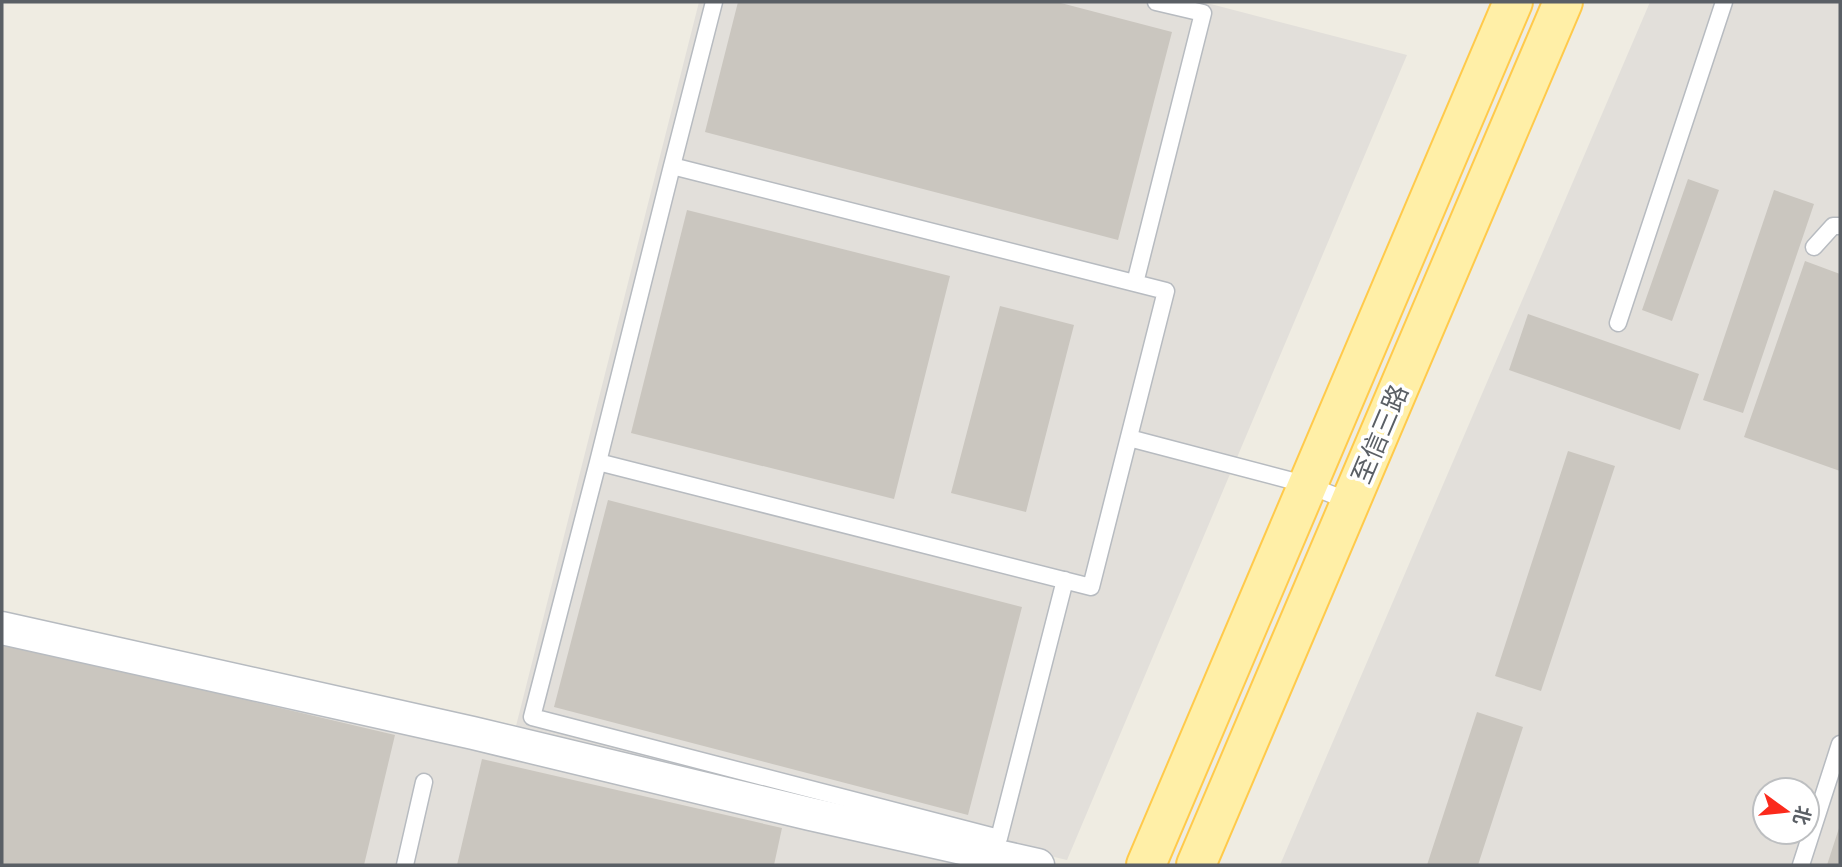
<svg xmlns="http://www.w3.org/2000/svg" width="1842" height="867" font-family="Jost,'Noto Sans SC',sans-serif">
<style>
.industrial{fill:#e2dfda;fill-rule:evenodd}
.building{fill:#cac6bf}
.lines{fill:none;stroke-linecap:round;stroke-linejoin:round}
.lane-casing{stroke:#b7bbc0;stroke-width:19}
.street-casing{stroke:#b7bbc0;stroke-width:35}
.primary-casing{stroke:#ffca4b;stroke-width:42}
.lane{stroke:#fff;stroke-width:16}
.street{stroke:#fff;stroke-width:32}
.primary{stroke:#ffefa7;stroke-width:38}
.labels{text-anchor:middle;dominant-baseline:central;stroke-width:7;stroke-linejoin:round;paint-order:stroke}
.street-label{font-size:26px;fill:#5a5f65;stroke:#fff}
</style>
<rect width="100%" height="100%" fill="#efece2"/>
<path class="industrial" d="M699,2H1203L1407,55L1067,860L515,730Z
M1650,2H1840V865H1280ZM1765,790H1807V832H1765Z
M2,641L970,865H2Z"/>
<path class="building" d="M738,2H1057L1172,32L1118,240L705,132Z
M1688,179L1719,190L1672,321L1642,310Z
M1774,190L1814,204L1743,413L1703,400Z
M687,210L950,276L894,499L631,433Z
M1805,261L1840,274V471L1744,437Z
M1000,306L1074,325L1026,512L951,493Z
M1528,314L1699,374L1680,430L1509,370Z
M1568,451L1615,466L1541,691L1495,676Z
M608,500L1022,607L968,815L554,707Z
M2,642L395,735L364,865H2Z
M1477,712L1523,727L1478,865H1427Z
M482,759L782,828L774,865H457Z
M1840,825V865H1827Z"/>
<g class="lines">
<g class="lane-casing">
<path id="lane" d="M672,166L1166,291L1091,587L598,462Z
M672,166L714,2
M1814,247L1833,226H1840
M1135,283L1203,13L1156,2
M1618,323L1724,2
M1129,438L1308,485L1351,502
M598,462L532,717L999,838L1065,580
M405,865L424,782
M1801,865L1840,744"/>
</g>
<g class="street-casing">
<path id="street" d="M2,628L473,733L810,814L1038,865"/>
</g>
<g class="primary-casing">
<path id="primary" d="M1146,865L1513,2
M1196,865L1563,2"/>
</g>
<use href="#lane" class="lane"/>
<use href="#street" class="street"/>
<use href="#primary" class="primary"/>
</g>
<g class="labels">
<g class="street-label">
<text transform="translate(1380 434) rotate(-67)">至信三路</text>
</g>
</g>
<rect width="1842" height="867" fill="none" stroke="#5a5f65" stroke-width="7"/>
<g transform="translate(1786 811) rotate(105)"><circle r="33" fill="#ffffff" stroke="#bdbfc1" stroke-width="2"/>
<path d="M0-5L12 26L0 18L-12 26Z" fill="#fb2a1c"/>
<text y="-10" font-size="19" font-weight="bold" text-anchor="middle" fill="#5a5f65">北</text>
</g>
</svg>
